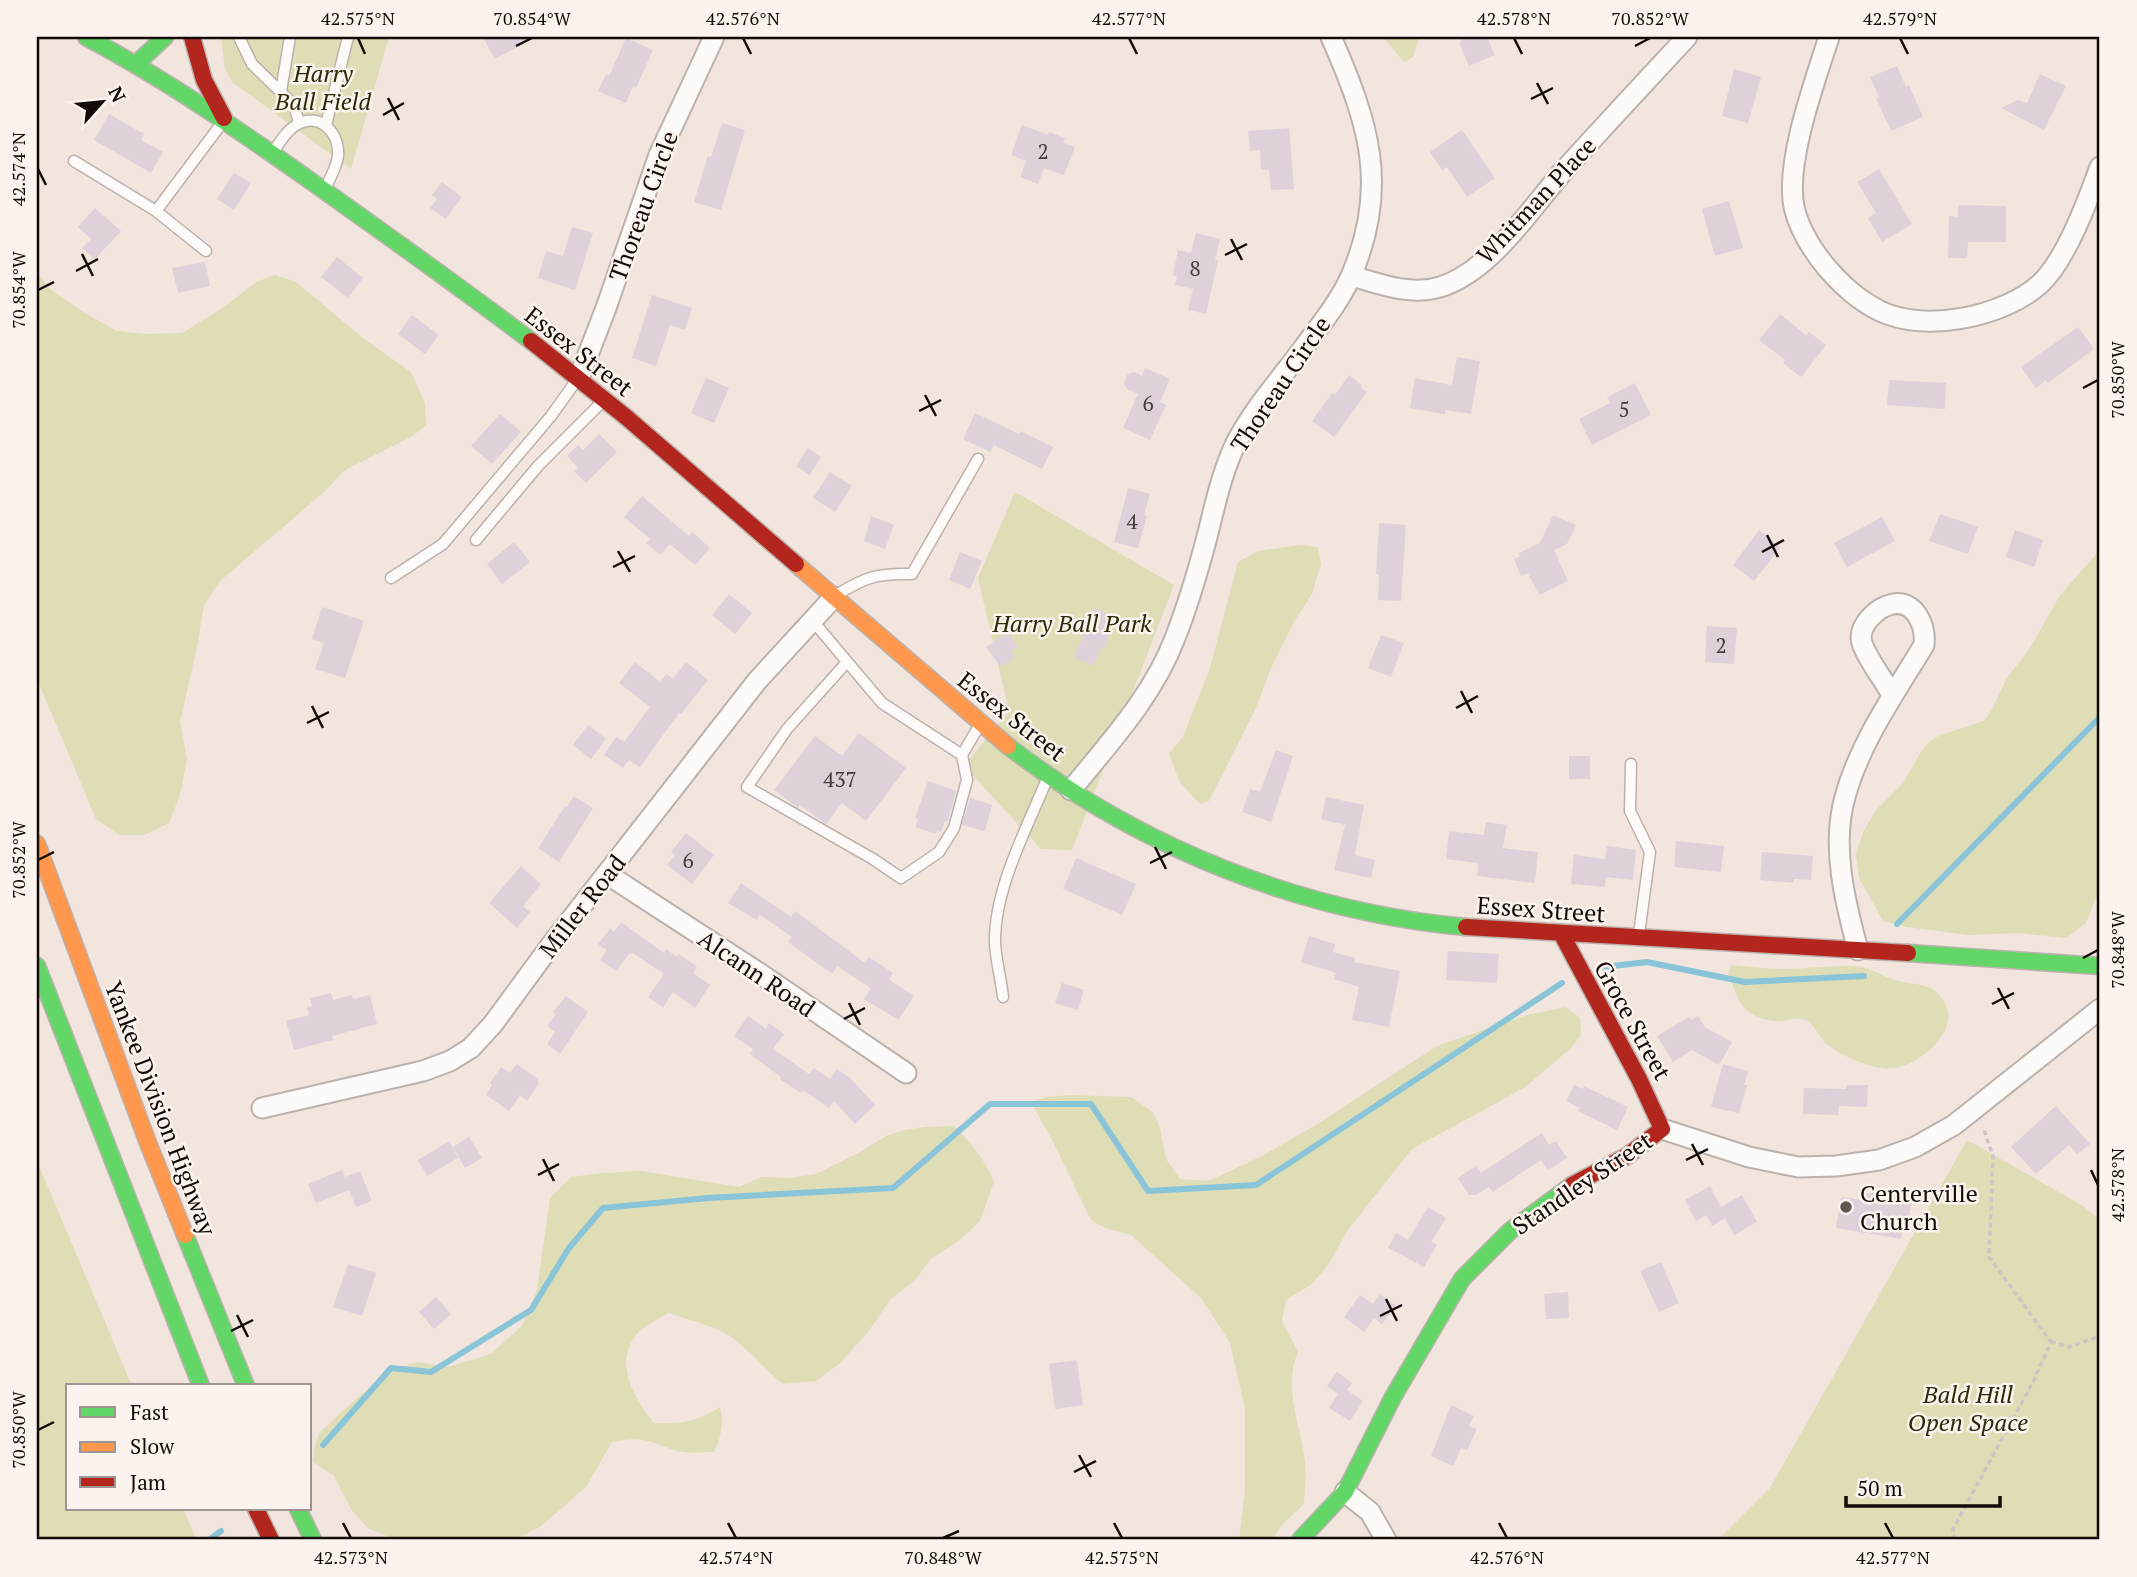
<svg xmlns="http://www.w3.org/2000/svg" width="2137" height="1577" font-family="'PT Serif',serif">
<style>
.green{fill:#dfddb5}
.lines{fill:none;stroke-linecap:round;stroke-linejoin:round}
.stream{stroke:#89c4d9;stroke-width:6}
.building{fill:#ded1da}
.lane-casing{stroke:#bcb2ad;stroke-width:13}
.street-casing{stroke:#bcb2ad;stroke-width:23}
.fast-casing{stroke:#bcb2ad;stroke-width:19}
.slow-casing{stroke:#bcb2ad;stroke-width:19}
.jam-casing{stroke:#bcb2ad;stroke-width:19}
.path{stroke:#ccc7c6;stroke-width:3.5;stroke-dasharray:5 3.5;stroke-linecap:butt}
.lane{stroke:#fdfbfa;stroke-width:10}
.street{stroke:#fdfbfa;stroke-width:19}
.fast{stroke:#63d668;stroke-width:16}
.slow{stroke:#ff974d;stroke-width:16}
.jam{stroke:#b3261e;stroke-width:16}
.ticks{fill:none;stroke:#120b07;stroke-width:2.5}
.poi-dot{fill:#605752;stroke:#fcf3ee;stroke-width:2.5}
.labels{text-anchor:middle;dominant-baseline:central;stroke-width:5;stroke-linejoin:round;paint-order:stroke}
.number-label{font-size:21px;fill:#453c3c}
.park-label{font-size:24px;font-style:italic;fill:#2a2c0a;stroke:#fcf3ee}
.street-label{font-size:24px;fill:#120b07;stroke:#fcf3ee}
.poi-label{font-size:24px;fill:#120b07;stroke:#fcf3ee;text-anchor:start}
.neatline{fill:none;stroke:#120b07;stroke-width:2.5}
.ticks-label{font-size:18px;text-anchor:middle;fill:#120b07}
</style>
<rect width="100%" height="100%" fill="#f1e5de"/>
<path class="green" d="M221,37H389L351,169L232,82L225,69Z
M1383,37H1419L1413,57L1404,62Z
M37,272L50,289L83,312L117,331L147,334L182,333L224,307L256,282L275,275L296,282L364,339L411,372L425,403L426,425L413,436L345,470L324,492L220,581L204,605L197,647L180,722L187,759L180,795L169,823L145,835H119L96,819L37,679Z
M1015,492L1174,585L1072,850L1041,849L964,766L1009,711L978,578Z
M1302,545L1318,547L1321,564L1312,594L1294,622L1272,666L1255,710L1209,801L1200,804L1180,783L1169,753L1183,737L1210,668L1238,562L1258,551Z
M2100,550V894L2095,900L2086,923L2066,938L2018,933L1968,935L1907,927L1883,921L1859,878L1856,853L1864,830L1877,809L1903,783L1922,750L1930,741L1940,735L1984,721L1991,711L2007,678L2030,648L2060,595Z
M1732,965C1750,967 1768,969 1785,969C1809,969 1836,964 1860,967C1872,968 1883,977 1895,980C1906,984 1920,983 1931,988C1937,991 1942,997 1945,1003C1962,1034 1910,1074 1882,1068C1865,1066 1842,1056 1828,1045C1819,1039 1815,1022 1803,1019C1795,1017 1784,1022 1776,1021C1742,1018 1739,1001 1728,973Z
M1566,1007L1580,1018L1581,1035L1571,1048L1524,1088L1412,1149L1347,1231L1329,1264L1312,1284L1286,1300L1282,1321L1298,1352C1283,1386 1299,1421 1304,1454C1307,1470 1305,1488 1304,1504L1280,1527L1272,1540H1239L1245,1490V1409L1230,1343L1201,1298L1131,1235L1103,1227L1091,1220L1052,1140L1031,1102L1046,1097L1071,1095L1131,1097L1153,1112L1160,1128L1166,1159L1180,1179L1209,1181L1264,1155L1319,1123L1437,1046L1527,1015Z
M954,1126C971,1143 985,1159 994,1182L980,1221L961,1239L931,1259L916,1279L890,1300L868,1332L839,1364L816,1381L783,1384C764,1370 750,1350 730,1336C713,1325 688,1320 668,1313C659,1319 644,1325 637,1334C613,1363 634,1398 654,1423C682,1424 696,1422 720,1407C724,1424 721,1437 714,1452C701,1452 686,1454 674,1450C646,1440 643,1436 612,1442L586,1487L540,1527L513,1540H396L368,1528L352,1511L334,1476L313,1462L315,1444L320,1432L358,1397L395,1369L417,1362L448,1367L491,1354L522,1326L537,1290L550,1198L571,1177L603,1173L641,1171L739,1187L762,1177L790,1178L816,1174L862,1151L886,1136L905,1130L924,1127Z
M1967,1140L2083,1206L2100,1220V1540H1718L1770,1488Z
M37,1161L132,1386H68V1509H183L197,1540H37Z"/>
<g class="lines">
<path class="stream" d="M1897,924L2100,717
M1604,967L1647,962L1745,982L1864,976
M323,1445L391,1368L431,1372L531,1310L569,1248L603,1208L708,1198L893,1188L990,1104H1091L1148,1191L1256,1185L1562,983
M209,1540L221,1531"/>
</g>
<path class="building" d="M483,37H536L495,59Z
M1460,37H1487L1495,55L1469,66L1459,43L1462,41Z
M626,38L653,50L636,88L633,86L626,103L598,91L606,74L609,76Z
M1897,66L1906,87L1909,85L1923,117L1891,131L1876,98L1879,97L1870,77Z
M1734,69L1761,77L1748,123L1722,116Z
M2040,74L2066,86L2044,130L2001,108L2018,100L2027,103Z
M109,114L144,134L141,140L163,152L151,173L94,140Z
M722,123L745,130L721,210L694,202L708,156L711,157Z
M1022,125L1048,135L1049,132L1065,138L1063,143L1075,147L1064,175L1044,168L1038,184L1020,177L1026,161L1011,155Z
M1289,128L1294,189L1271,190L1269,170H1261L1260,150L1250,151L1248,131Z
M1462,130L1495,178L1467,197L1447,167L1442,170L1430,152Z
M1879,169L1912,224L1882,242L1868,218L1876,213L1857,182Z
M234,173L251,183L234,210L217,199Z
M442,182L462,197L446,219L430,208L437,199L432,195Z
M1729,201L1743,248L1715,256L1702,209Z
M1958,205L2006,206V242H1968L1967,258H1948L1949,216L1958,217Z
M95,208L121,231L95,259L82,248L91,239L78,227Z
M572,227L593,233L575,290L538,278L546,251L563,256Z
M1196,233L1220,239L1215,260H1218L1206,314L1188,310L1193,289L1175,285L1177,276L1173,275L1178,250L1191,253Z
M337,257L363,278L348,298L321,277Z
M205,262L210,286L178,293L172,268Z
M652,295L692,308L685,330L670,325L656,366L632,358Z
M1780,314L1806,335L1809,332L1826,345L1801,377L1783,363L1785,360L1759,340Z
M412,315L439,335L425,354L398,334Z
M2078,327L2094,349L2048,383L2046,380L2036,388L2021,367Z
M1457,357L1480,361L1471,414L1445,410V414L1410,408L1415,378L1452,385Z
M1145,368L1170,379L1160,402L1166,405L1150,440L1123,428L1138,394L1127,389L1124,383L1127,375L1134,372L1142,376Z
M1349,375L1362,385L1361,388L1367,392L1334,437L1312,421L1332,393L1335,395Z
M706,378L729,388L714,423L691,413Z
M1889,380L1946,383L1945,409L1887,405Z
M1635,383L1651,415L1592,445L1579,419L1610,403L1607,397Z
M975,413L1019,434L1020,431L1053,447L1042,469L994,445L990,452L963,439Z
M500,414L521,432L492,464L471,446Z
M599,434L617,452L586,483L574,471L578,468L567,456L578,445L583,450Z
M808,448L821,457L810,475L796,466Z
M830,472L852,486L835,512L813,498Z
M1128,488L1150,494L1144,515L1147,516L1138,548L1114,542Z
M642,496L689,536L692,532L710,548L695,565L670,544L660,555L646,543L650,539L624,517Z
M1940,514L1978,527L1968,554L1929,541Z
M1553,515L1576,525L1567,544L1554,550L1568,581L1539,595L1528,573L1521,576L1514,559L1520,556L1519,553L1540,543Z
M871,516L894,525L885,549L864,541Z
M1882,517L1895,541L1847,567L1834,543Z
M1379,523L1406,525L1401,601L1378,600L1379,574H1376Z
M1759,530L1781,547L1754,581L1733,565Z
M2015,530L2043,540L2034,567L2006,557Z
M514,542L530,562L502,584L487,564Z
M960,552L982,561L970,589L949,580Z
M729,594L752,613L735,634L712,615Z
M322,607L364,621L345,678L315,669L324,643L312,639Z
M1094,608L1117,617L1104,649L1101,648L1094,666L1074,658Z
M1707,626L1737,628L1734,664L1705,662Z
M1008,632L1018,646L1011,651L1015,657L1001,667L986,647Z
M1381,635L1404,643L1391,677L1368,668Z
M635,662L660,682L666,674L673,679L686,662L708,680L681,714L679,713L640,767L629,760L623,768L604,755L616,737L624,742L650,707L619,683Z
M588,725L606,739L591,759L573,745Z
M859,733L906,768L866,821L842,803L826,824L800,805L798,808L774,790L815,736L842,756Z
M1276,750L1293,756L1271,822L1242,812L1250,789L1260,792Z
M1569,756H1590V779H1569Z
M928,781L956,791L948,821H945L941,832L937,831L936,834L915,827L918,819L915,818Z
M574,796L593,808L559,862L538,848L565,806L567,807Z
M1326,797L1364,805L1355,855L1375,860L1371,878L1334,870L1345,825L1321,819Z
M970,798L992,805L985,831L962,825Z
M1486,822L1507,825L1503,848L1538,852L1535,883L1477,876L1478,863L1446,859L1449,831L1484,835Z
M686,833L714,855L692,884L667,865L675,855L671,852Z
M1676,841L1724,846L1721,872L1674,867Z
M1607,846L1636,850L1633,880L1606,877L1605,887L1571,884L1574,855L1605,859Z
M1762,852L1813,856L1811,880L1794,879V883L1760,880Z
M1076,858L1136,884L1122,915L1063,889Z
M521,866L541,884L523,906L530,912L517,928L489,903Z
M741,883L791,917L795,911L865,963L869,957L893,973L889,980L914,996L898,1020L864,999L871,988L837,966L832,974L788,942L792,937L760,915L757,920L728,903Z
M621,922L664,953L666,949L677,957L679,954L697,967L693,973L710,985L695,1008L673,992L663,1007L648,997L664,974L634,954L630,953L616,971L600,960L607,950L598,944L610,929L614,932Z
M1309,936L1335,944L1333,952L1355,958L1354,962L1400,971L1389,1027L1352,1020L1359,987L1334,979L1336,973L1301,962Z
M1448,951L1499,954L1497,983L1446,980Z
M1062,983L1084,990L1078,1010L1055,1003Z
M331,993L333,1000L352,995L353,999L370,995L377,1024L332,1036L333,1040L294,1050L286,1021L309,1015L307,1008L312,1006L310,998Z
M566,996L588,1012L560,1054L547,1044L555,1032L547,1026L556,1014L553,1012Z
M748,1016L766,1029L769,1023L784,1034L773,1049L809,1074L814,1068L830,1079L837,1069L850,1078L875,1105L855,1124L834,1101L829,1108L803,1090L801,1093L780,1079L781,1077L750,1054L753,1049L734,1036Z
M1698,1016L1705,1027L1732,1042L1719,1065L1692,1050L1673,1062L1657,1036L1689,1017L1691,1020Z
M517,1064L538,1079V1085L527,1101L520,1095L509,1111L486,1095L492,1085L490,1083L501,1067L510,1073Z
M1723,1064L1748,1071L1744,1085H1747L1739,1113L1711,1107Z
M1574,1085L1583,1089L1584,1086L1628,1107L1617,1130L1578,1111L1580,1108L1566,1101Z
M1846,1085H1868L1867,1107L1839,1106L1838,1115L1803,1114L1804,1088L1846,1089Z
M2056,1106L2090,1144L2077,1154L2069,1145L2036,1174L2011,1147Z
M1542,1133L1549,1145L1556,1141L1567,1158L1548,1170L1541,1160L1493,1192L1489,1187L1476,1195H1469L1458,1178L1476,1166L1481,1173Z
M469,1137L482,1158L465,1168L453,1147Z
M449,1141L458,1158L427,1176L418,1160Z
M342,1170L345,1177L360,1171L372,1201L356,1207L349,1190L316,1203L308,1184Z
M1710,1186L1721,1207L1742,1195L1757,1222L1734,1235L1725,1218L1712,1226L1706,1215L1696,1221L1685,1200Z
M1871,1190L1907,1196V1199L1912,1200L1907,1226H1903L1901,1239L1836,1228L1841,1197L1863,1200L1864,1193L1870,1194Z
M1428,1207L1446,1218L1431,1242L1437,1245L1424,1267L1388,1248L1396,1233L1408,1240Z
M1661,1262L1679,1303L1659,1312L1640,1271Z
M348,1264L376,1273L362,1316L333,1307Z
M1568,1292L1569,1318L1546,1319L1544,1294Z
M1380,1294L1396,1306L1382,1324L1374,1318L1364,1332L1344,1317L1360,1295L1373,1304Z
M436,1297L451,1314L434,1329L419,1312Z
M1077,1360L1083,1405L1055,1409L1049,1364Z
M1337,1372L1352,1383L1347,1390L1363,1401L1350,1421L1329,1408L1338,1394L1327,1386Z
M1451,1405L1474,1416L1469,1426L1477,1429L1467,1450L1461,1448L1453,1466L1431,1456Z"/>
<g class="lines">
<g class="lane-casing">
<path id="lane" d="M239,37L252,64L294,105L299,123
M281,91L290,37
M326,125L348,37
M273,152C280,142 288,128 300,123C322,113 340,135 338,156C337,166 330,178 326,187
M74,161L156,211
M206,251L156,211L222,123
M476,540L538,466L602,402
M391,578L443,544L551,416L576,381
M836,595C866,577 877,573 912,574L978,459
M812,620L882,703L962,755L979,726
M847,662L787,729L747,787L873,859L901,878L939,852L954,828L967,780L962,755
M1631,764L1630,811L1650,852L1639,934
M1003,997C1001,979 996,961 995,943C994,889 1027,828 1047,779"/>
</g>
<g class="street-casing">
<path id="street" d="M1829,37C1815,81 1785,162 1794,207C1799,229 1813,251 1827,268C1843,286 1858,300 1880,311C1925,333 2003,317 2040,284C2066,260 2088,200 2100,167
M1352,276C1380,284 1410,296 1440,287C1492,271 1532,206 1567,167C1607,123 1647,80 1687,37
M579,378L606,308L659,155L714,37
M1071,790C1110,742 1153,696 1175,638C1188,605 1198,571 1207,537C1215,505 1222,471 1237,441C1255,407 1282,377 1305,346C1321,324 1340,301 1351,276C1390,186 1368,121 1331,37
M607,874L759,973L906,1073
M1858,950C1845,902 1831,846 1845,797C1860,742 1895,693 1924,645C1926,627 1916,600 1893,604C1877,607 1857,626 1862,643C1867,659 1884,680 1892,695
M262,1108L423,1071L450,1061L471,1048L493,1024L551,945L757,681L834,597
M1662,1129L1749,1157L1798,1167L1836,1166L1879,1160L1915,1147L1954,1125L2100,1009
M1345,1492L1370,1512L1386,1540"/>
</g>
<g class="fast-casing">
<path id="fast" d="M86,37C167,80 240,131 315,184C388,236 460,287 531,341
M136,64L165,37
M1008,746C1140,848 1301,912 1466,927
M1908,953L2100,966
M37,966L201,1386
M185,1235L246,1386
M298,1509L313,1540
M1300,1540L1345,1492L1393,1397L1462,1279L1510,1231L1572,1185"/>
</g>
<g class="slow-casing">
<path id="slow" d="M796,564L1008,746
M37,844L148,1143L185,1235"/>
</g>
<g class="jam-casing">
<path id="jam" d="M192,37L204,80L224,118
M531,341L626,417L796,564
M1466,927L1908,953
M1561,933L1639,1079L1662,1129L1627,1156L1572,1185
M256,1509L271,1540"/>
</g>
<path class="path" d="M2051,1342L2069,1347L2100,1336
M1954,1540L1953,1529L2033,1382L2051,1342L1989,1257L1993,1156L1983,1127"/>
<use href="#lane" class="lane"/>
<use href="#street" class="street"/>
<use href="#fast" class="fast"/>
<use href="#slow" class="slow"/>
<use href="#jam" class="jam"/>
</g>
<path class="ticks" d="M358,38L365,54M743,38L751,54M1129,38L1137,54M1514,38L1522,54M1900,38L1908,54M516,46L532,38M1635,46L1650,38M1537,83L1548,104M388,98L399,120M1531,99L1553,88M383,115L404,103M38,169L46,185M1231,239L1242,260M82,254L93,276M1225,255L1247,244M76,271L98,259M38,290L54,282M2083,388L2098,380M925,395L936,416M919,411L941,400M1767,535L1778,557M618,551L630,572M1762,552L1784,540M613,567L635,556M1461,691L1472,713M312,706L323,728M1456,708L1478,696M307,723L329,712M1155,847L1166,869M38,860L54,852M1150,863L1172,852M2083,958L2098,950M1998,988L2009,1009M849,1003L860,1025M1992,1004L2014,993M844,1019L865,1008M1692,1144L1703,1165M543,1159L554,1181M1686,1160L1708,1149M2091,1170L2098,1185M538,1175L559,1164M1386,1299L1397,1321M237,1315L248,1337M1380,1316L1402,1305M231,1331L253,1320M38,1430L54,1422M1079,1455L1091,1477M1074,1472L1096,1461M343,1523L351,1538M728,1523L736,1538M1114,1523L1122,1538M1499,1523L1507,1538M1885,1523L1893,1538M943,1538L959,1531"/>
<circle class="poi-dot" cx="1846" cy="1207" r="7"/>
<g class="labels">
<g class="number-label">
<text x="1043" y="151">2</text>
<text x="1195" y="268">8</text>
<text x="1148" y="403">6</text>
<text x="1624" y="409">5</text>
<text x="1132" y="521">4</text>
<text x="1721" y="645">2</text>
<text x="840" y="779">437</text>
<text x="688" y="860">6</text>
</g>
<g class="park-label">
<text x="323" y="73">Harry<tspan x="323" dy="28">Ball Field</tspan></text>
<text x="1072" y="623">Harry Ball Park</text>
<text x="1968" y="1394">Bald Hill<tspan x="1968" dy="28">Open Space</tspan></text>
</g>
<g class="street-label">
<text transform="translate(1536 200) rotate(-47)">Whitman Place</text>
<text transform="translate(643 206) rotate(-70)">Thoreau Circle</text>
<text transform="translate(579 351) rotate(38)">Essex Street</text>
<text transform="translate(1280 384) rotate(-56)">Thoreau Circle</text>
<text transform="translate(1012 716) rotate(38)">Essex Street</text>
<text transform="translate(582 906) rotate(-52)">Miller Road</text>
<text transform="translate(1541 909) rotate(4)">Essex Street</text>
<text transform="translate(757 973) rotate(34)">Alcann Road</text>
<text transform="translate(1633 1020) rotate(61)">Groce Street</text>
<text transform="translate(161 1108) rotate(69)">Yankee Division Highway</text>
<text transform="translate(1582 1183) rotate(-34)">Standley Street</text>
</g>
<g class="poi-label">
<text x="1860" y="1193">Centerville<tspan x="1860" dy="28">Church</tspan></text>
</g>
</g>
<rect width="2137" height="1577" fill="none" stroke="#fcf3ee" stroke-width="77"/>
<rect x="66" y="1384" width="245" height="126" fill="#fcf3ee" stroke="#9e9692" stroke-width="2"/>
<rect x="80" y="1407" width="35" height="10" fill="#63d668" stroke="#9e9692" stroke-width="2"/>
<text x="130" y="1420" font-size="21" fill="#120b07">Fast</text>
<rect x="80" y="1442" width="35" height="10" fill="#ff974d" stroke="#9e9692" stroke-width="2"/>
<text x="130" y="1454" font-size="21" fill="#120b07">Slow</text>
<rect x="80" y="1477" width="35" height="10" fill="#b3261e" stroke="#9e9692" stroke-width="2"/>
<text x="130" y="1490" font-size="21" fill="#120b07">Jam</text>
<g transform="translate(102 102) rotate(63)" stroke="#fcf3ee" stroke-width="5" paint-order="stroke">
<path d="M0-5L12 26L0 18L-12 26Z" fill="#120b07"/>
<text y="-10" font-size="19" font-weight="bold" text-anchor="middle" fill="#120b07">N</text>
</g>
<path d="M1846 1496v10h154v-10" fill="none" stroke="#120b07" stroke-width="3.5"/>
<text x="1857" y="1496" font-size="21" fill="#120b07" stroke="#fcf3ee" stroke-width="5" paint-order="stroke">50 m</text>
<rect x="38" y="38" width="2060" height="1500" class="neatline"/>
<g class="ticks-label">
<text x="358" y="25">42.575°N</text>
<text x="532" y="25">70.854°W</text>
<text x="743" y="25">42.576°N</text>
<text x="1129" y="25">42.577°N</text>
<text x="1514" y="25">42.578°N</text>
<text x="1650" y="25">70.852°W</text>
<text x="1900" y="25">42.579°N</text>
<text transform="translate(19 169) rotate(-90)" y="6">42.574°N</text>
<text transform="translate(19 290) rotate(-90)" y="6">70.854°W</text>
<text transform="translate(2118 380) rotate(-90)" y="6">70.850°W</text>
<text transform="translate(19 860) rotate(-90)" y="6">70.852°W</text>
<text transform="translate(2118 950) rotate(-90)" y="6">70.848°W</text>
<text transform="translate(2118 1185) rotate(-90)" y="6">42.578°N</text>
<text transform="translate(19 1430) rotate(-90)" y="6">70.850°W</text>
<text x="351" y="1564">42.573°N</text>
<text x="736" y="1564">42.574°N</text>
<text x="943" y="1564">70.848°W</text>
<text x="1122" y="1564">42.575°N</text>
<text x="1507" y="1564">42.576°N</text>
<text x="1893" y="1564">42.577°N</text>
</g>
</svg>
